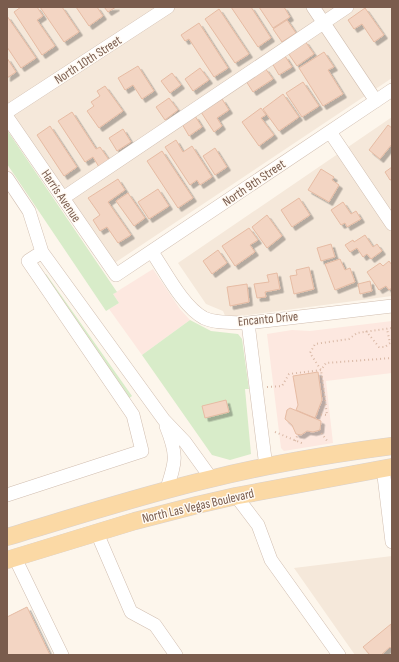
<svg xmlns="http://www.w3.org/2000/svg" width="399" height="662" font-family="'Sofia Sans Condensed',sans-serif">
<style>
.residential{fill:#f5e8da}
.commercial{fill:#fde8e0}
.green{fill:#d8ecc9}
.building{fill:#f3d5c3;stroke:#e6bba3;filter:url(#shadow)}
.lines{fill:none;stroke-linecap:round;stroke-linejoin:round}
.minor-casing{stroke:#d1beb0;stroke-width:14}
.major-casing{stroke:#dad1cd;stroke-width:18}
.path{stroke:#d9b8a5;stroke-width:2;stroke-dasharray:1 3;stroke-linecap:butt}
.minor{stroke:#fff;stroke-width:13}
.major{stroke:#fbd9a5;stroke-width:17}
.labels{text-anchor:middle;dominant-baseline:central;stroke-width:3;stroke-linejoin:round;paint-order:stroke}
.street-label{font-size:13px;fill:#7a5c4d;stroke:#fffaf3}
</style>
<defs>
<filter id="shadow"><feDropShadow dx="3.5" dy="3.5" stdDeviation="0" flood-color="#0004"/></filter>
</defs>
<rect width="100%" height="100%" fill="#fdf6ec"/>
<path class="residential" d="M7,7H392V78L113,264L7,105Z
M392,117V296L226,318L223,311L206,304L178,263Z
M392,556V655H355L294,568Z"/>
<path class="commercial" d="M153,269L180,309L190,320L142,355L109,309L119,303L113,294Z
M392,321V373L326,381L333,443L284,451L281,448L267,334L292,330L310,331Z"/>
<path class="green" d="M7,130L117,292L113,294L119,303L106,311L7,164Z
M46,274L132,396L128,399L41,277Z
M190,320L211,331L238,334L242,339L249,389H245L251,454L230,460L212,455L142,355Z"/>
<path class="building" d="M21,7H37L43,16L37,20L55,46L42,55L14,12Z
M40,7H62L79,32L64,42Z
M76,7H97L103,16L89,26Z
M104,7H116L108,12Z
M231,7H251L271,38L258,47Z
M259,7H284L290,17L273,28Z
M365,8L384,35L374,42L362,24L354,29L348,20Z
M219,9L249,54L235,63L205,19Z
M7,16L36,58L21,68L7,47Z
M287,20L296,33L282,42L273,29Z
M199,23L228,68L214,77L189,39L185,41L181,35Z
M305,41L314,54L297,66L288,53Z
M324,52L334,67L328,70L343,94L323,106L299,68Z
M285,56L292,67L279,75L272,63Z
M7,58L16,72L7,78Z
M138,66L154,91L142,99L133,85L125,90L118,78Z
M200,68L209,80L193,91L185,79Z
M265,68L273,79L253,92L246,81Z
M172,73L181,85L170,93L161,81Z
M303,82L319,106L302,117L286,93Z
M105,86L123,111L99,128L87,111L94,106L91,102L100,96L97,91Z
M283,94L299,117L279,131L263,109Z
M169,98L178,110L165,120L156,107Z
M222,99L229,110L217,118L222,126L214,132L201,112Z
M261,108L266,115L261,118L274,135L259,146L242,122Z
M72,112L96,149L100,147L109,160L99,167L93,157L85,162L58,121Z
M195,116L202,127L189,136L182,124Z
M388,125L392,128V144L380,159L369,150Z
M50,126L77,167L64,176L37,135Z
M123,129L131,142L117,151L109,138Z
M176,140L183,152L192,146L212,177L200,185L197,180L190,185L165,147Z
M215,148L227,167L215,175L203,156Z
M162,151L193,198L178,208L147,161Z
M392,167V179L390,180L385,172Z
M321,169L334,177L332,180L339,185L329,202L308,190Z
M118,179L125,190L108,202L131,235L118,243L107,227L100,231L93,220L100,215L88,198Z
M158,189L169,206L149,219L138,202Z
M128,193L145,218L134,226L116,201Z
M299,198L310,215L292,227L281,210Z
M343,202L351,214L356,211L361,219L347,227L345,223L341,225L331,210Z
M267,215L282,236L267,248L252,227Z
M249,228L258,240L250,245L255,252L235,266L222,246Z
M365,235L373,247L377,244L382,251L371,259L367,254L363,257L357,248L350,252L345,245L353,240L354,242Z
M331,244L335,257L321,261L317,248Z
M218,250L227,263L212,274L203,261Z
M340,259L345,270L350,268L355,282L335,290L325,264Z
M389,261L392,265V288L389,290L386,286L379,290L367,272L380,263L383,266Z
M309,267L314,289L294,294L290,276L297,275L296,270Z
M277,273L280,289L265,292L266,297L257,298L254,284L269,282L267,275Z
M370,281L372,291L360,294L358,284Z
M247,284L249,302L230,306L227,287Z
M318,372L322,400L315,418L296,410L298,405L293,376Z
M226,400L229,412L205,418L202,406Z
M290,408L321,421L320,430L313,432L307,431L301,435L296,434L292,425L285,419L287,410Z
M27,607L50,655H7V617Z
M391,624L392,649L390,647L381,655H370L363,647Z"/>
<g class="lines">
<g class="minor-casing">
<path id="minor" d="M313,7L376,101
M7,112L168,7
M7,117L116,275L392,90
M330,132L392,224
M7,178L29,211L42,252L164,420L185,442L211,478
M63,198L347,7
M152,252C165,271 183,307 204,318C217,324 234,322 248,323L392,306
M248,323L266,467
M383,468L392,542
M166,491C176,461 178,456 166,426
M7,495L142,451L133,415L28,261L42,252
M236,496L258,525L271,560L339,655
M97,533L131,612L155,625L176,655
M15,558L62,655"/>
</g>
<g class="major-casing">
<path id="major" d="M7,537C74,517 142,495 210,479C270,464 331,454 392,446
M7,560L135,521L197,505L236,496L392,467"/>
</g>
<path class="path" d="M366,331L379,347H385L390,343L387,329
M267,387L282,386L289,374L321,370L326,363L392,358
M317,414L327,415L321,370L310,353L315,344L349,339L357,333L392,328
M319,430L328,442
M275,432L304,444
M295,441L298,434"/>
<use href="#minor" class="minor"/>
<use href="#major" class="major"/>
</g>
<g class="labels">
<g class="street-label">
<text transform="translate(88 60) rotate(-33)">North 10th Street</text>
<text transform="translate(254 183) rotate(-34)">North 9th Street</text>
<text transform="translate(61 196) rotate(56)">Harris Avenue</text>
<text transform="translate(268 319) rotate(-5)">Encanto Drive</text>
<text transform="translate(198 506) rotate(-13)">North Las Vegas Boulevard</text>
</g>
</g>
<rect width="399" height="662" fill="none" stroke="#7a5c4d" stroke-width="16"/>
</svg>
